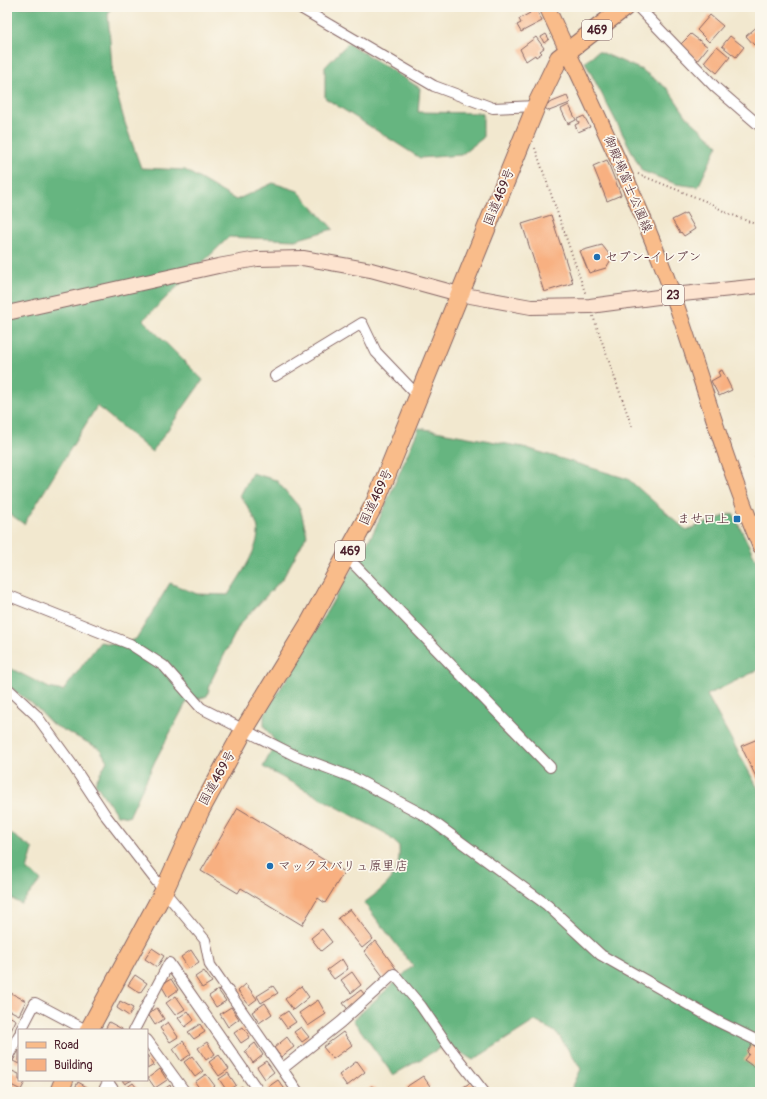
<svg xmlns="http://www.w3.org/2000/svg" width="767" height="1099" font-family="Pangolin,'Klee One',sans-serif">
<style>
.forest{fill:#66b580;stroke:#586a56}
.building{fill:#f8b081}
.lines{fill:none;stroke-linecap:round;stroke-linejoin:round}
.street-casing{stroke:#856564;stroke-width:12}
.secondary-casing{stroke:#856564;stroke-width:16}
.primary-casing{stroke:#856564;stroke-width:17}
.highway-casing{stroke:#856564;stroke-width:20}
.path{stroke:#856564;stroke-width:2;stroke-dasharray:1 3;stroke-linecap:butt}
.street{stroke:#fff;stroke-width:10}
.secondary{stroke:#fde4d0;stroke-width:14}
.primary{stroke:#f9bc8a;stroke-width:15}
.highway{stroke:#f9bc8a;stroke-width:18}
.poi-dot{fill:#1f6fb2;stroke:#fbf7ec;stroke-width:1.5}
.labels{text-anchor:middle;dominant-baseline:central;stroke-width:3.5;stroke-linejoin:round;paint-order:stroke}
.shield{fill:#fbf7ec;stroke:#7f6065;stroke-width:1}
.shield-label{font-size:12px;font-weight:bold;fill:#4a1f2b}
.street-label{font-size:13px;fill:#4a1f2b;stroke:#fbf7ec}
.poi-label{font-size:13px;fill:#4a1f2b;stroke:#fbf7ec;text-anchor:start}
</style>
<rect width="100%" height="100%" fill="#fbf7ec"/>
<filter id="ink" filterUnits="userSpaceOnUse"><feTurbulence type="fractalNoise" baseFrequency=".025" numOctaves="2"/><feDisplacementMap in="SourceGraphic" scale="8" xChannelSelector="R" yChannelSelector="G"/><feConvolveMatrix kernelMatrix="1 2 1 2 8 2 1 2 1" color-interpolation-filters="sRGB"/></filter>
<filter id="wash" filterUnits="userSpaceOnUse"><feTurbulence type="fractalNoise" baseFrequency=".012" numOctaves="4" result="noise"/><feDisplacementMap in="SourceGraphic" scale="16" xChannelSelector="R" yChannelSelector="G"/><feGaussianBlur stdDeviation="0.9" result="paint"/><feColorMatrix in="noise" values="0 0 0 0 0 0 0 0 0 0 0 0 0 0 0 0 0 1.4 0 .05"/><feComposite in="paint" operator="in"/></filter>
<g filter="url(#wash)">
<rect width="100%" height="100%" fill="#f2e8cf"/>
<path class="forest" d="M7,7H112L108,14L113,80L125,123L141,168L185,170L236,200L273,183L298,191L333,229L295,240L229,237L143,320L203,380L152,452L97,406L24,524L7,512Z
M348,43L420,88L418,112L483,113V138L461,155L420,158L325,98V67Z
M598,51L642,70L668,89L687,117L718,145L698,187L676,184L642,171L585,62Z
M419,428L523,447L628,479L686,530L733,513L760,568V669L707,695L760,792V1092H570L581,1069L557,1033L535,1021L473,1060L447,1044L393,1075L353,1020L413,966L364,903C386,886 401,877 399,846L385,833L263,767L276,743L264,726V714L295,666L374,531Z
M252,473L276,480L300,508L307,535L283,578L240,624L212,679L207,696L186,703L155,761L129,817L117,815L95,783L107,761L100,749L52,724L34,705L8,686L7,669L8,667L49,688L63,691L100,642L118,645L136,639L170,583L197,594L228,595C238,579 256,554 258,534C260,523 246,504 240,496Z
M7,831L33,849L27,870L41,880L21,904L7,896Z"/>
<g id="blocks">
<path class="building" d="M531,7H535L542,21L521,32L517,25L521,23L519,19L530,13L528,9Z
M649,7H661L653,13Z
M702,7H710L706,11Z
M710,15L723,26L709,42L697,30Z
M760,24V39L754,45L746,36Z
M546,34L549,39L544,43L541,37Z
M691,34L708,47L697,61L681,44Z
M730,36L744,47L736,57L722,46Z
M536,37L544,48L540,51L542,53L536,57L535,55L526,61L520,49Z
M717,46L730,57L717,73L704,62Z
M567,96L570,103L549,111L542,106Z
M569,105L576,120L568,124L561,109Z
M584,116L590,127L578,132L575,125L579,123L577,119Z
M607,160L621,195L607,201L593,166Z
M686,213L695,229L684,236L681,232L680,233L672,220Z
M551,215L573,283L544,292L522,224Z
M602,245L612,258L606,268L589,273L580,251Z
M722,370L732,390L719,396L711,381L720,376L718,372Z
M760,454V467L755,457Z
M760,738V783H759L741,746Z
M238,808L344,872L325,903L318,898L302,925L241,888L238,893L201,871Z
M350,909L373,939L362,948L338,918Z
M322,929L332,942L321,951L311,938Z
M376,941L397,970L385,979L364,951Z
M152,948L164,956L157,967L145,959Z
M191,950L199,962L189,969L181,957Z
M342,959L348,969L334,979L327,970Z
M204,971L212,982L202,988L195,977Z
M352,972L361,985L351,993L341,980Z
M135,975L147,983L140,993L128,985Z
M171,979L178,990L168,997L161,985Z
M246,984L257,999L249,1005L238,991Z
M273,986L278,993L261,1003L257,996Z
M301,986L309,997L293,1010L285,999Z
M218,990L226,1001L216,1007L209,996Z
M361,990L367,998L349,1011L343,1003Z
M11,993L26,1001L19,1015L7,1009V1000Z
M176,996L185,1009L175,1015L166,1003Z
M318,1000L326,1014L308,1026L299,1013Z
M120,1001L133,1008L129,1016L117,1008Z
M265,1003L272,1014L259,1023L252,1012Z
M231,1007L239,1019L228,1027L220,1014Z
M157,1008L164,1019L155,1025L148,1014Z
M188,1011L194,1020L185,1027L178,1018Z
M288,1011L296,1022L287,1028L279,1017Z
M7,1015L16,1020L9,1035L7,1034Z
M109,1022L122,1029V1030H105Z
M168,1022L178,1037L170,1042L160,1028Z
M200,1024L205,1032L194,1039L188,1032Z
M243,1027L250,1037L241,1043L234,1033Z
M301,1027L309,1037L302,1042L294,1032Z
M343,1032L352,1045L333,1059L323,1047Z
M287,1037L294,1047L281,1057L274,1048Z
M183,1041L191,1054L181,1061L173,1049Z
M207,1042L215,1054L206,1060L198,1048Z
M255,1043L263,1055L253,1063L245,1051Z
M752,1044L760,1050V1066L758,1070L744,1060L749,1054L747,1052Z
M19,1050V1064L13,1061Z
M147,1055L154,1065L147,1069Z
M219,1055L229,1069L219,1076L209,1062Z
M192,1056L203,1071L195,1077L184,1062Z
M266,1061L274,1072L265,1079L257,1067Z
M357,1061L365,1072L347,1086L339,1075Z
M160,1069L167,1080L155,1088L148,1078Z
M12,1071L19,1074V1080H26L21,1090L7,1083Z
M228,1073L236,1085L227,1091L219,1079Z
M206,1074L215,1086L207,1092H202L195,1082Z
M423,1076L430,1086L421,1092H409L406,1087Z
M122,1080H132L125,1084Z
M278,1080L287,1092H272L268,1087Z
M78,1082L92,1090L91,1092H73Z
M471,1082L478,1092H461L459,1090Z
M133,1083L140,1092H124L123,1090Z
M170,1085L174,1092H160Z
M242,1086L246,1092H233Z
M372,1086L377,1092H364Z"/>
</g>
</g>
<g filter="url(#ink)">
<use href="#blocks" fill-opacity="0" stroke="#856564" stroke-width="1"/>
<g class="lines">
<g class="street-casing">
<path id="street" d="M299,7L434,86L493,108L536,106
M638,7L715,87L760,126
M275,376L362,323L376,352L419,397
M347,557L550,767
M7,595L130,644L164,666L201,708L296,756L354,778L424,815L547,905L601,955L717,1021L760,1042
M7,688L36,715L73,766L106,816L164,891L205,940L210,965L298,1092
M21,1030L35,1003L86,1030
M134,1030L169,963L259,1092
M147,1040L185,1092
M7,1058L19,1035
M282,1069L341,1022L394,974L421,1006L449,1047L484,1092
M108,1082L115,1092
M103,1092L109,1080"/>
</g>
<g class="secondary-casing">
<path id="secondary" d="M7,313L218,266L257,259L303,258L371,270L459,294L531,307L590,306L673,295L760,286"/>
</g>
<g class="primary-casing">
<path id="primary" d="M547,7C591,102 638,196 673,295C702,379 726,464 760,546"/>
</g>
<g class="highway-casing">
<path id="highway" d="M89,1030L164,891L200,811L244,730L309,624L375,503L536,106L559,58L625,7
M59,1092L64,1080"/>
</g>
<path class="path" d="M535,148L586,295
M638,174L710,203L725,212L760,226
M593,316L632,427"/>
<use href="#street" class="street"/>
<use href="#secondary" class="secondary"/>
<use href="#primary" class="primary"/>
<use href="#highway" class="highway"/>
</g>
</g>
<g class="poi-dot">
<circle cx="597" cy="257" r="4"/>
<rect x="733" y="515" width="8" height="8" rx="2"/>
<circle cx="270" cy="866" r="4"/>
</g>
<g class="labels">
<g class="shield">
<rect x="582" y="20" width="30" height="20" rx="3"/>
<rect x="662" y="285" width="22" height="20" rx="3"/>
<rect x="335" y="541" width="30" height="20" rx="3"/>
</g>
<g class="shield-label">
<text x="597" y="30">469</text>
<text x="673" y="295">23</text>
<text x="350" y="551">469</text>
</g>
<g class="street-label">
<text transform="translate(628 184) rotate(67)">御殿場富士公園線</text>
<text transform="translate(499 197) rotate(-68)">国道469号</text>
<text transform="translate(376 497) rotate(-65)">国道469号</text>
<text transform="translate(217 778) rotate(-61)">国道469号</text>
</g>
<g class="poi-label">
<text x="605" y="257">セブン-イレブン</text>
<text x="729" y="519" text-anchor="end">ませ口上</text>
<text x="278" y="866">マックスバリュ原里店</text>
</g>
</g>
<rect width="767" height="1099" fill="none" stroke="#fbf7ec" stroke-width="24"/>
<rect x="18" y="1029" width="130" height="52" fill="#fbf7ec" stroke="#b4a19f"/>
<rect x="26" y="1042" width="20" height="6" fill="#f9bc8a" stroke="#b4a19f"/>
<text x="54" y="1049" font-size="12" fill="#4a1f2b">Road</text>
<rect x="26" y="1059" width="20" height="12" fill="#f8b081" stroke="#b4a19f"/>
<text x="54" y="1069" font-size="12" fill="#4a1f2b">Building</text>
</svg>
